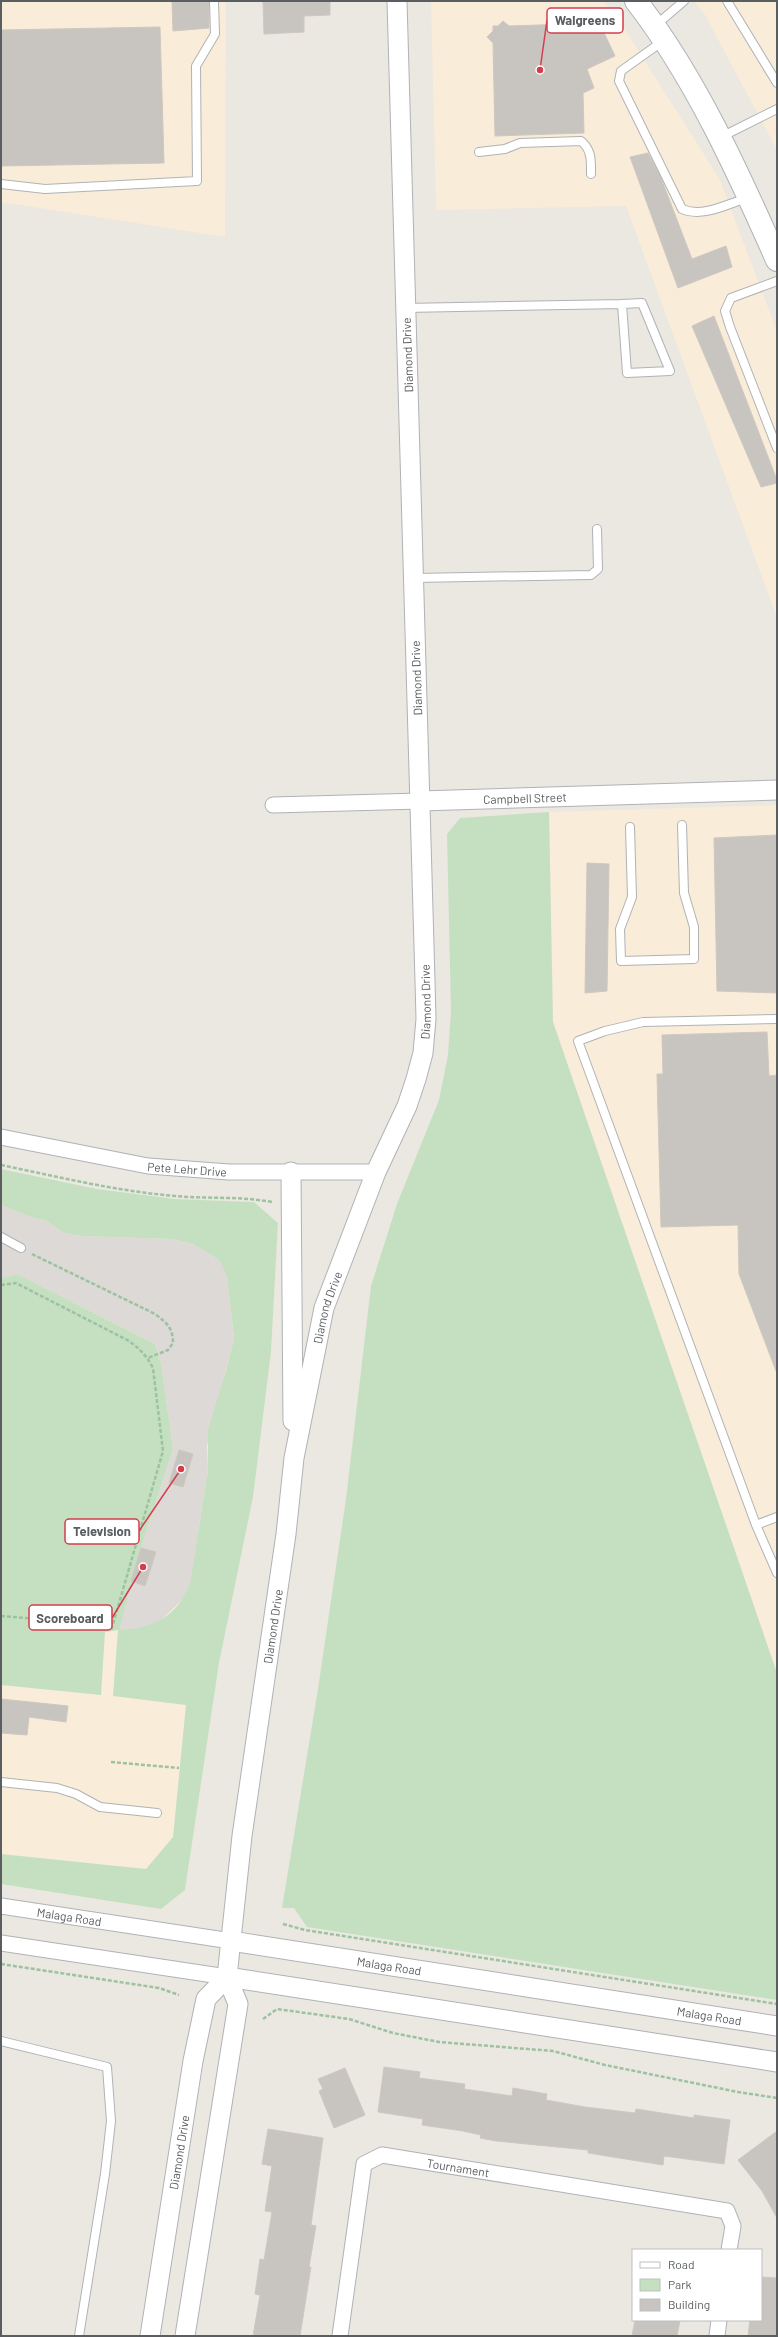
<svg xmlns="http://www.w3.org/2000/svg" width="778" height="2337" font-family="Barlow,sans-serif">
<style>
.commercial{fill:#f9ecd8}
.industrial{fill:#dcd9d6}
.green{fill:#c5e0c0}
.building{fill:#c8c4c0;stroke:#cfc8c0}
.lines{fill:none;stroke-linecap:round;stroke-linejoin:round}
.service-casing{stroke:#afb3b5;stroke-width:10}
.minor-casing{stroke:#afb3b5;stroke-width:17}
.tertiary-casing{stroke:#afb3b5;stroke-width:21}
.secondary-casing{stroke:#aeb2b5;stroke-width:24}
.path{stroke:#9cc2a0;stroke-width:2.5;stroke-dasharray:4 2;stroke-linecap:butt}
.service{stroke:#fff;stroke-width:8}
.minor{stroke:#fff;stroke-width:15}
.tertiary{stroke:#fff;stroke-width:19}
.secondary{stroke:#fff;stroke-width:22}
.labels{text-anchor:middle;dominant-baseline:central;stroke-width:3;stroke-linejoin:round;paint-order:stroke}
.street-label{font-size:12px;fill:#5a5e60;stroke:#fff}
.leader{fill:none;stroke:#d43e4c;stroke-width:1.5}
.callout-dot{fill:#d43e4c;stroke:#fff;stroke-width:1.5}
.callout{fill:#fff;stroke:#d43e4c;stroke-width:1.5}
.callout-label{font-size:13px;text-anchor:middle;font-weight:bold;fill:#5a5e60}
</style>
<rect width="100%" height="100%" fill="#ebe7e1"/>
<path class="commercial" d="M1,1H226L225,237L1,202Z
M431,1H602L615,14L719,178L777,331V618L626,206L436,210Z
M694,1H777V150L705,15Z
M777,805V1673L553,1022L549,812Z
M1,1169L97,1189L175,1199L254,1202L278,1223L271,1352L253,1497L219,1663L185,1890L161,1909L1,1884Z"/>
<path class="industrial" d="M1,1205L30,1217L45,1220L64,1233L81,1236L172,1239L193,1244L219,1260L227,1275L234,1338L207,1446L208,1470L190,1583L185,1597L157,1624L136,1630H118L141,1548L173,1449L161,1363L155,1344L17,1274L1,1278Z"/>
<path class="green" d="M549,812L553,1022L777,1673V2000L307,1927L294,1908H282L318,1689L346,1499L371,1286L397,1204L439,1100L448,1055L451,1011L447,834L460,818Z
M1,1169L97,1189L175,1199L254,1202L278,1223L271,1352L253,1497L219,1663L185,1890L161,1909L1,1884V1854L146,1869L173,1837L186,1705L113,1696L118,1630L105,1632L101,1695L1,1685V1278L17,1274L155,1344L161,1363L173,1449L141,1548L119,1630C153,1629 178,1616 190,1583L208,1470V1430L226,1371L234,1338L227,1276L219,1260L193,1244L172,1239L81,1236L64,1233L45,1220L30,1217L1,1205Z"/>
<path class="building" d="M172,1H209V28L173,31Z
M263,1H330V15L304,16V32L264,34Z
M597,18L615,56L587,69L594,88L583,93L584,133L495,136L493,43L487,37L493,31V26H498L503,21L509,26L569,24L572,31Z
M160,27L164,163L1,166V30Z
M648,153L661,178L692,259L726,246L732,267L678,288L630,157Z
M714,316L777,480V483L761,487L692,326Z
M777,835V993L717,991L714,838Z
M587,863L609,864L607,991L585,993Z
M767,1032L769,1076L777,1075L776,1371L739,1274L738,1225L661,1227L657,1074H663L662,1035Z
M179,1450L193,1454L183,1487L169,1483Z
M141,1548L156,1552L145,1586L131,1581Z
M1,1699L68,1706L66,1722L29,1717L27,1735L1,1733Z
M384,2067L420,2072L419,2078L465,2084L464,2089L512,2096L513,2088L547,2094L546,2100L585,2107L635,2113L636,2109L694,2118V2115L730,2120L724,2164L664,2156L663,2165L588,2153V2150L496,2141L480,2138L481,2135L463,2131L422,2125L423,2119L378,2112Z
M345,2068L365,2115L334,2128L319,2091L323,2089L318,2079Z
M268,2129L323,2138L311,2225L316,2226L309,2267H311L300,2336H253L260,2295L255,2294L260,2259L264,2260L272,2212L265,2211L272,2166L262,2164Z
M777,2131V2218L762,2191L738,2160Z
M761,2277L777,2278V2336H748L750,2320H761Z
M635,2320H680L677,2336H632Z"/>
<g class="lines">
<g class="service-casing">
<path id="service" d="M727,1L777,83
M656,25L684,1
M663,41L621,71L619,81L682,209C703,218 727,204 747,198
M721,137L777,109
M479,152L505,149L520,143L581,141C592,150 591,161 591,174
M1,184L45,189L197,181L196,66L215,34L214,1
M777,281L731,298L725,311L730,327L777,448
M405,308L622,304L642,303L670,371L627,373L622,304
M414,578L591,575L598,569L597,529
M630,827L632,897L620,929L621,961L694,959V927L684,893L682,825
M777,1019L643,1022L605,1031L578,1041L756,1525L777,1573
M1,1237L21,1248
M756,1525L777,1517
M1,1782L57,1788L76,1794L100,1807L157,1813
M1,2041L107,2067L111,2121L105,2174L79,2336"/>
</g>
<g class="minor-casing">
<g id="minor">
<path d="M273,805L420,801"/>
<path id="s1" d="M1,1137L148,1166L229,1172H376"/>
<path id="s2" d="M1,1906L231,1941"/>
<path d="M1,1943L227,1977"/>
<path id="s3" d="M340,2336L364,2164L382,2155L727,2211L733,2226L729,2250"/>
<path d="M717,2336L719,2320"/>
</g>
</g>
<g class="tertiary-casing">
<g id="tertiary">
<path id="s4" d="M420,801L777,790"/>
<path d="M291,1172L293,1421"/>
<path id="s5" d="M231,1941L777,2026"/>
<path d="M227,1977L777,2062"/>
<path id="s6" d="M150,2336L193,2061L206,1999L227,1977"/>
<path id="s7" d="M185,2336L238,2004L227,1977L242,1836L286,1534L294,1458L324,1308L376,1172L407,1106L416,1079L423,1053L426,1019L425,981L397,1"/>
</g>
</g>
<g class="secondary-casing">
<path id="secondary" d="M636,1C695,77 738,172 777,260"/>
</g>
<path class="path" d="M1,1165C59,1177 116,1191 175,1196C208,1199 240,1196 272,1202
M32,1254L155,1314C167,1323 173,1328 173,1343L168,1350L148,1358
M1,1285L16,1283L129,1341C140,1349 147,1356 153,1368L163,1451L111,1631
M1,1616L113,1625
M111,1762L179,1768
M283,1924L305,1930L777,2004
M1,1964L159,1988L179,1995
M263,2019L277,2009L349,2019L393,2033L439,2042L553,2051L605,2065L738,2092L777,2098"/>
<use href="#service" class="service"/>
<use href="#minor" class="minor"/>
<use href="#tertiary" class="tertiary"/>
<use href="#secondary" class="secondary"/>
</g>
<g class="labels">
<g class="street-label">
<text transform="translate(407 355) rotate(-92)">Diamond Drive</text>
<text transform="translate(416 678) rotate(-92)">Diamond Drive</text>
<text stroke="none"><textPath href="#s4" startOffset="105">Campbell Street</textPath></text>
<text stroke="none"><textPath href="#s7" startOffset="1367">Diamond Drive</textPath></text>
<text stroke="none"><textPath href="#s1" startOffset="189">Pete Lehr Drive</textPath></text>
<text stroke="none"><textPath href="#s7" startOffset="1043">Diamond Drive</textPath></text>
<text stroke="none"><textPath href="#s7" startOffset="719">Diamond Drive</textPath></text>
<text stroke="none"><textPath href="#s2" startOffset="69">Malaga Road</textPath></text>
<text stroke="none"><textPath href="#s5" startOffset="160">Malaga Road</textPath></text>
<text stroke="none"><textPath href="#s5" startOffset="484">Malaga Road</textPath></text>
<text stroke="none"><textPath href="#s6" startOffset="186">Diamond Drive</textPath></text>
<text stroke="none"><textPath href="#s3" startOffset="271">Tournament</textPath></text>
</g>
</g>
<path class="leader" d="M540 70L547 20M181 1469L139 1531M143 1567L112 1618"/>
<g class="callout-dot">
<circle cx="540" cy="70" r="4"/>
<circle cx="181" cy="1469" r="4"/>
<circle cx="143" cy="1567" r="4"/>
</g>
<g class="callout">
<rect x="547" y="8" width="76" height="25" rx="4"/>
<rect x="65" y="1519" width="74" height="25" rx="4"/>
<rect x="29" y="1605" width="83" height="25" rx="4"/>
</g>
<g class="callout-label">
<text x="585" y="25">Walgreens</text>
<text x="102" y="1536">Television</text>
<text x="70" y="1623">Scoreboard</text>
</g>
<rect width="778" height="2337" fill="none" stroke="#5a5e60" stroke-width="4"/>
<rect x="632" y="2249" width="130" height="72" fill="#ffffff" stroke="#bdbfbf"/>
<rect x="640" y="2262" width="20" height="6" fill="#ffffff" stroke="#bdbfbf"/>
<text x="668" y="2269" font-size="12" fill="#5a5e60">Road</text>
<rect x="640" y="2279" width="20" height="12" fill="#c5e0c0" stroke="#bdbfbf"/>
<text x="668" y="2289" font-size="12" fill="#5a5e60">Park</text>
<rect x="640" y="2299" width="20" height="12" fill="#c8c4c0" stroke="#bdbfbf"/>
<text x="668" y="2309" font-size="12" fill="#5a5e60">Building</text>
</svg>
